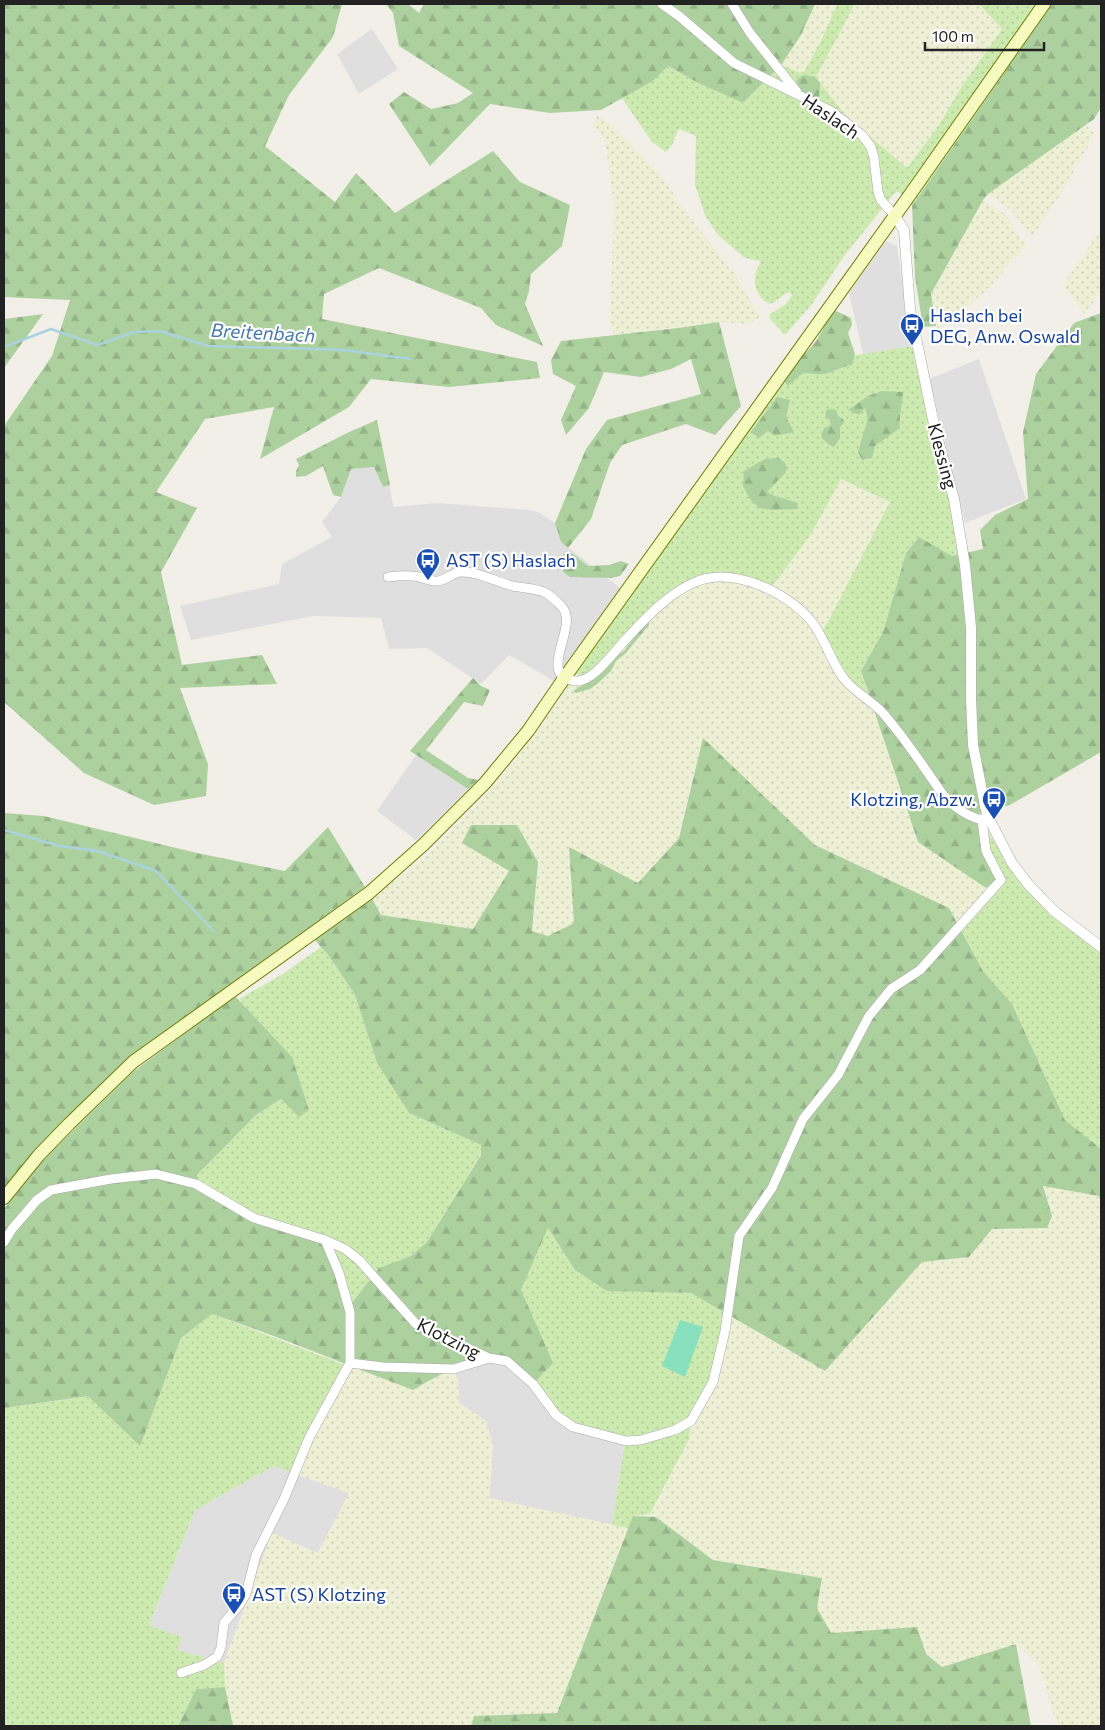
<svg xmlns="http://www.w3.org/2000/svg" width="1105" height="1730" font-family="Commissioner,sans-serif">
<style>
.residential{fill:#e0dfdf}
.farmland{fill:url(#farmland-dots)}
.grass{fill:url(#grass-dots)}
.forest{fill:url(#forest-firs)}
.pitch{fill:#88e0be}
.lines{fill:none;stroke-linecap:round;stroke-linejoin:round}
.stream{stroke:#aad3df;stroke-width:2.5}
.minor-casing{stroke:#a9a9a9;stroke-width:10}
.tertiary-casing{stroke:#a9a9a9;stroke-width:11}
.secondary-casing{stroke:#707d05;stroke-width:14}
.minor{stroke:#fff;stroke-width:9}
.tertiary{stroke:#fff;stroke-width:10}
.secondary{stroke:#f7fabf;stroke-width:12}
.labels{text-anchor:middle;dominant-baseline:central;stroke-width:4.5;stroke-linejoin:round;paint-order:stroke}
.street-label{font-size:18px;fill:#222;stroke:#fff}
.transit-label{font-size:18px;fill:#164399;stroke:#fff;text-anchor:start}
.water-label{font-size:19px;font-style:italic;fill:#4a7aab;stroke:#fff}
</style>
<defs>
<pattern id="farmland-dots" width="8" height="8" patternUnits="userSpaceOnUse" patternTransform="scale(1.25)"><rect width="8" height="8" fill="#eef0d5"/><path d="M2 2h.1M6 6h.1" fill="none" stroke="#ccceb7" stroke-width="1.8" stroke-linecap="round"/></pattern>
<pattern id="grass-dots" width="8" height="8" patternUnits="userSpaceOnUse" patternTransform="scale(1.25)"><rect width="8" height="8" fill="#cdebb0"/><path d="M2 2h.1M6 6h.1" fill="none" stroke="#b0c997" stroke-width="1.8" stroke-linecap="round"/></pattern>
<pattern id="forest-firs" width="22" height="20" patternUnits="userSpaceOnUse" patternTransform="scale(1.25)"><rect width="22" height="20" fill="#add19e"/><path d="M5 1l3.5 6h-7zM16 11l3.5 6h-7z" fill="#95b388"/></pattern>
</defs>
<rect width="100%" height="100%" fill="#f2efe9"/>
<path class="residential" d="M372,29L398,69L359,94L337,54Z
M886,241L897,246L912,346L863,354L849,293Z
M979,359L1026,499L965,523L929,379Z
M374,467L383,487L390,485L393,507L436,503L530,510L540,513L555,523L561,542L620,588L554,681L509,655L481,684L427,648L389,649L381,618L313,616L191,640L180,606L279,584L282,564L332,537L322,522L341,497L351,469Z
M416,755L468,789L416,840L377,811Z
M489,1357L507,1362L625,1441L612,1525L489,1498L493,1446L486,1421L459,1403L458,1381L454,1369Z
M274,1466L349,1493L318,1553L272,1533L224,1663L176,1650L149,1625L195,1510Z"/>
<path class="farmland" d="M815,4H837L821,41L803,75L781,65L801,35Z
M855,4H979L1002,29L962,86L939,125L907,168L845,115L815,77Z
M597,115L613,126L633,145L666,182L684,210L733,271L760,317L749,324L719,322L614,335L610,322L614,204L605,140L593,126Z
M1085,125L1095,134L1064,189L1032,237L1011,210L988,194Z
M983,200L1005,214L1026,246L986,291L938,330L931,294Z
M1101,229V290L1085,315L1063,285Z
M840,479L890,502L830,618L821,633L869,698L988,892L959,926L949,908L815,845L703,739L679,838L638,883L574,923L548,936L532,932L538,862L462,843L509,871L473,929L381,915L371,897L401,876L431,852L492,789L536,734L568,685L592,677L653,611L684,587L811,534Z
M1043,1186L1099,1196L1101,1203V1726H1059L1055,1720L1039,1666L1016,1644L941,1667L926,1654L917,1627L831,1633L817,1608L822,1578L713,1560L657,1517L642,1516L651,1514L689,1439L691,1421L727,1314L908,1276L922,1262L969,1257L992,1229L1047,1228L1052,1216Z
M348,1366L454,1369L458,1381L459,1403L486,1421L493,1446L489,1498L629,1528L557,1714L475,1716L471,1726H233L225,1687L224,1663L272,1533L318,1553L349,1493L295,1474Z"/>
<path class="grass" d="M837,4H855L816,77L845,115L907,168L939,125L962,86L1002,29L979,4H1033L1036,7L1039,4H1052L912,206L898,191L894,194L844,256L812,304L785,335L770,319V314L786,304L792,295L790,292C782,294 778,301 770,304C752,296 752,275 761,261L745,258L718,235L705,215L695,185L696,136L679,129L672,145L666,152L652,142L622,98L653,81L668,66L700,84L743,103L781,65L803,74L821,41Z
M912,346L960,532L963,554L952,557L919,537L906,553L883,632L861,671L869,698L841,675L821,633L830,618L890,502L841,479L811,534L771,588L723,577L684,587L653,611L592,677L574,674L793,368L863,354Z
M987,829C1002,856 1019,882 1041,904C1060,922 1081,937 1101,953V1149L1065,1121L1012,1004L983,971L959,926L1004,882L989,852Z
M321,947L329,956L355,995L377,1063L409,1113L481,1145V1154L427,1242L411,1256L379,1268L351,1304L255,1217L197,1183V1175L256,1115L281,1099L299,1116L247,1009L239,999L281,975Z
M548,1228L575,1270L607,1290L691,1293L727,1314L713,1382L691,1421L689,1439L650,1514L633,1516L629,1528L612,1525L625,1441L573,1427L533,1384L521,1290Z
M212,1314L348,1366L295,1474L274,1466L195,1510L149,1625L182,1637L177,1650L224,1663L225,1687L196,1689L178,1726H4V1408L89,1396L140,1445L181,1338Z"/>
<path class="forest" d="M4,4H342L333,37L289,95L265,146L335,202L356,173L395,213L493,151L520,182L570,205L562,246L531,274L529,291L525,304L543,346L496,325L481,308L379,268L324,294L322,319L537,362L540,378L449,387L371,379L349,407L260,459L274,407L205,419L156,492L197,508L161,572L182,665L262,655L277,684L180,688L208,764L206,796L154,805L84,773L4,702V426L52,356L70,300L4,297Z
M386,4H408L419,13L424,4H815L801,35L781,65L743,103L700,84L668,66L653,81L601,110L550,113L490,104L430,166L389,104L404,92L431,109L458,103L473,93L399,46L393,13Z
M1052,4H1101V108L1094,119L988,194L983,200L931,294L936,326L923,327L915,277L912,206Z
M803,75L815,77L820,83L819,101L803,93L796,82V81Z
M834,310L851,318L852,325L848,333L855,354L852,365C842,366 834,372 824,374C817,375 809,373 803,373L788,386L785,382C789,364 809,353 818,338C824,328 827,319 834,310Z
M1101,313V752L1010,805L980,813L984,851L997,880L986,888L918,842L861,671L883,632L906,553L919,537L952,556L983,549L980,530L995,515L1028,499L1023,432L1036,374L1074,323Z
M43,314L4,368V319Z
M719,322L741,406L715,435L686,424L622,445L610,463L591,519L568,548L561,542L555,523L586,449L607,420L701,394L691,359L671,369L641,377L604,372L589,408L566,435L561,420L576,386L553,374L551,360L561,341L678,328Z
M882,391L903,392C903,404 898,416 900,428L875,446L872,458L862,460L858,452L868,418L865,408L859,415L848,410L868,396Z
M777,397L790,400L786,417L794,432L775,436L768,431L759,438L751,432Z
M832,409L836,410L838,416L843,419L844,423L840,427V438L834,447L828,444L821,437L824,428L831,425L829,419L825,418L826,410Z
M377,420L390,485L383,487L374,467L351,469L341,497L333,495L323,466L306,476L296,477V471L299,465L296,459L349,432Z
M779,458L785,463L787,468L785,473L767,492L775,496L798,503L797,509L772,510L759,508L750,499L743,486L744,471L765,459Z
M566,551L573,554L588,566L609,565L621,561L629,564L620,576L611,578L570,577L563,572V556Z
M649,620V625L625,654L616,661L611,671L597,684L590,689L576,693L573,691L593,678L615,657L624,651L643,625Z
M473,678L481,686L490,690L483,706L464,702L426,750L468,778L478,780L468,789L410,751Z
M703,738L815,845L949,908L983,971L1012,1004L1065,1120L1101,1149V1203L1099,1196L1043,1186L1052,1216L1047,1228L992,1229L969,1257L922,1262L825,1371L691,1293L607,1291L575,1270L548,1228L521,1290L553,1363L533,1384C525,1377 516,1365 506,1361C481,1350 435,1377 413,1390C346,1365 280,1337 212,1314L181,1338L140,1446L88,1396L4,1408V1209L47,1156L133,1072L235,996L292,1057L309,1110L299,1117L281,1099L256,1115L197,1175V1183L255,1217L325,1238L351,1304L379,1268L411,1256L427,1242L481,1155V1145L409,1113L377,1063L355,995L329,956L314,939L371,897L381,915L473,929L509,871L462,843L471,825H517L538,862L532,931L548,936L574,923L569,847L638,883L679,838Z
M4,813L44,816L197,853L285,871L328,827L365,887L198,1008L136,1055L49,1136L4,1189Z
M633,1516L656,1517L713,1560L822,1578L817,1608L831,1633L917,1627L926,1654L942,1667L1016,1644L1031,1726H471L474,1716L557,1713Z
M225,1687L233,1726H178L196,1689Z"/>
<path class="pitch" d="M680,1320L703,1327L685,1377L662,1366Z"/>
<g class="lines">
<path class="stream" d="M4,347L51,329L98,345L134,332L160,331L208,346L344,350L410,359
M4,830L59,846L98,851L156,871L214,931"/>
<g class="minor-casing">
<path id="minor" d="M662,4L679,16L734,63L831,111L862,135L871,147L874,158L878,192L881,200L895,216
M732,4L750,33L797,92
M388,577C396,576 404,575 412,576C420,576 431,582 438,581C446,580 452,573 460,572C477,571 494,581 509,585C520,588 533,588 544,592C551,595 557,602 562,607C580,626 535,676 575,681C593,683 615,650 627,638C647,617 667,595 693,583C731,565 788,592 812,622C826,640 831,663 845,680C855,692 870,700 881,711C904,736 924,768 944,796C955,807 966,816 982,820
M325,1240L339,1273L350,1312V1363
M4,1242L12,1229L37,1200L51,1190L111,1179L156,1174L196,1184L254,1218L325,1240L345,1249L359,1260L416,1324L489,1358L454,1369L383,1367L350,1363L309,1438L284,1499L256,1555L246,1594L240,1604L224,1623L221,1648L217,1657L204,1665L181,1673
M489,1358L507,1361L533,1384L556,1415L573,1427L626,1441L641,1440L675,1430L691,1421L713,1382L725,1331L739,1236L772,1188L803,1119L838,1075L869,1016L891,989L920,970L1001,880L986,851L982,820L988,817"/>
</g>
<g class="tertiary-casing">
<path id="tertiary" d="M895,216L904,230L910,309L935,429L954,499L965,565L971,628V698L973,745L985,806L988,817L1012,863L1028,884L1054,911L1101,947"/>
</g>
<g class="secondary-casing">
<path id="secondary" d="M4,1198L39,1155L69,1124L133,1062L369,893L423,845L485,783L528,731L565,677L909,196L1044,4"/>
</g>
<use href="#minor" class="minor"/>
<use href="#tertiary" class="tertiary"/>
<use href="#secondary" class="secondary"/>
</g>
<defs>
<g id="bus-pin" transform="scale(1.25)"><path d="M0 17L-7.5 6A9.5 9.5 0 1 1 7.5 6Z" fill="#1a4fb4" stroke="#fff"/><path d="M-5-6H5V4H4V6H2V4H-2V6H-4V4H-5ZM-3.5-4V0h7V-4ZM-3.5 1.2v1.5H-2V1.2ZM2 1.2v1.5H3.5V1.2Z" fill="#fff"/></g>
</defs>
<g fill-rule="evenodd">
<use href="#bus-pin" x="912" y="325"/>
<use href="#bus-pin" x="428" y="560"/>
<use href="#bus-pin" x="994" y="799"/>
<use href="#bus-pin" x="234" y="1594"/>
</g>
<g class="labels">
<g class="street-label">
<text transform="translate(831 116) rotate(34)">Haslach</text>
<text transform="translate(943 456) rotate(75)">Klessing</text>
<text transform="translate(449 1338) rotate(27)">Klotzing</text>
</g>
<g class="transit-label">
<text x="930" y="315">Haslach bei<tspan x="930" dy="21">DEG, Anw. Oswald</tspan></text>
<text x="446" y="560">AST (S) Haslach</text>
<text x="976" y="799" text-anchor="end">Klotzing, Abzw.</text>
<text x="252" y="1594">AST (S) Klotzing</text>
</g>
<g class="water-label">
<text transform="translate(263 332) rotate(3)">Breitenbach</text>
</g>
</g>
<rect width="1105" height="1730" fill="none" stroke="#222222" stroke-width="10"/>
<path d="M925 42v8h119v-8" fill="none" stroke="#222222" stroke-width="2.5"/>
<text x="932" y="42" font-size="15" fill="#222222" stroke="#ffffff" stroke-width="4" paint-order="stroke">100 m</text>
</svg>
